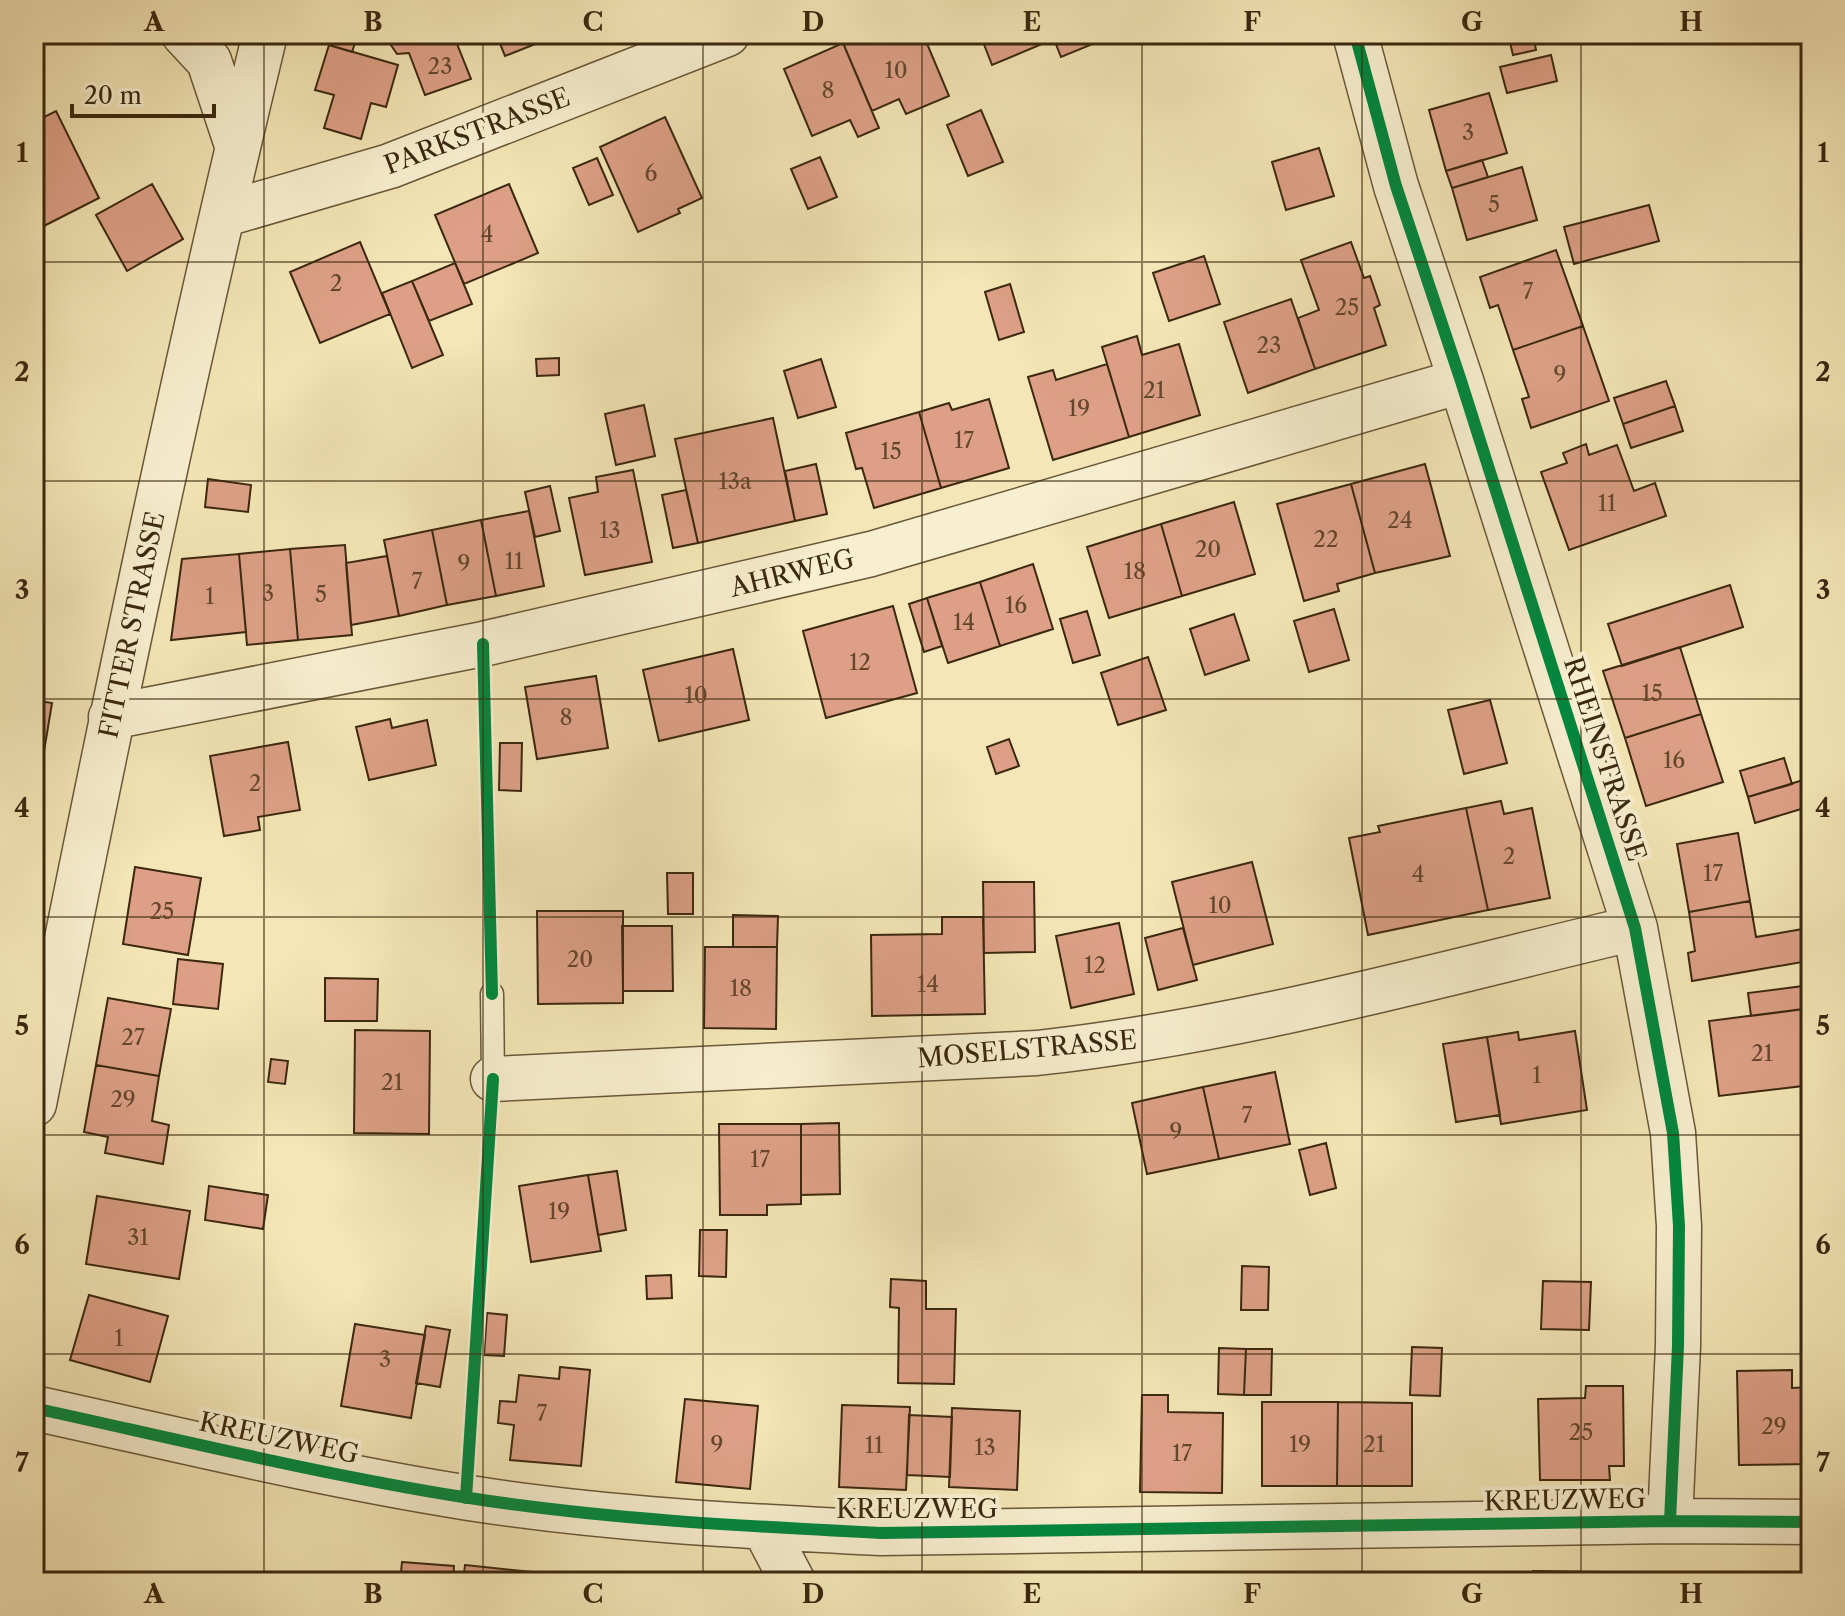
<svg xmlns="http://www.w3.org/2000/svg" width="1845" height="1616" font-family="'Libre Caslon Text',serif">
<style>
.building{fill:#dda086;stroke:#3b280f;stroke-width:2}
.lines{fill:none;stroke-linecap:round;stroke-linejoin:round}
.lane-casing{stroke:#695839;stroke-width:25}
.street-casing{stroke:#695839;stroke-width:47}
.lane{stroke:#f8efd0;stroke-width:22}
.street{stroke:#f8efd0;stroke-width:44}
.cycleway-casing{stroke:#f8efd0;stroke-width:17}
.cycleway{stroke:#00873e;stroke-width:12}
.grid{fill:none;stroke:#3b280f;stroke-width:2;stroke-opacity:0.55}
.labels{text-anchor:middle;dominant-baseline:central;stroke-width:8;stroke-linejoin:round;paint-order:stroke}
.number-label{font-size:22px;fill:#64462d}
.street-label{font-size:26px;fill:#3b280f;stroke:#f8efd0}
.neatline{fill:none;stroke:#3b280f;stroke-width:3}
.grid-label{font-size:26px;text-anchor:middle;font-weight:bold;fill:#3b280f}
</style>
<rect width="100%" height="100%" fill="#f4e6b6"/>
<filter id="stains"><feTurbulence type="fractalNoise" baseFrequency=".0025" numOctaves="4"/><feColorMatrix values="0 0 0 0 .2 0 0 0 0 .09 0 0 0 0 .02 0 0 0 .5 -.17"/></filter>
<radialGradient id="worn" r=".72"><stop offset=".6" stop-color="#630" stop-opacity="0"/><stop offset="1" stop-color="#630" stop-opacity=".3"/></radialGradient>
<path class="building" d="M333,34H358L352,52L329,45Z
M366,34H453L471,79L425,95L409,53L397,54L384,35L368,37Z
M496,34H546L548,39L505,56Z
M865,34H923L949,96L906,114L899,99L872,111L843,43Z
M980,34H1052L1054,39L992,65Z
M1052,34H1097L1100,41L1061,57Z
M1508,34H1533L1536,50L1513,55Z
M843,43L879,128L858,137L850,120L812,136L784,69Z
M329,45L398,65L386,107L371,103L361,139L324,128L334,95L315,90Z
M1551,55L1557,81L1507,93L1500,67Z
M1489,93L1507,153L1446,171L1429,110Z
M981,110L1003,162L968,176L947,125Z
M56,111L99,198L34,231V122Z
M665,117L702,198L678,209L680,213L638,232L600,147Z
M1319,148L1334,196L1286,210L1272,162Z
M820,157L837,197L808,209L791,169Z
M597,158L613,195L589,205L573,168Z
M1482,160L1488,177L1452,188L1446,171Z
M1522,167L1537,220L1467,240L1452,188Z
M152,184L183,239L127,271L96,215Z
M509,184L538,253L464,284L435,215Z
M1649,205L1659,241L1574,264L1564,227Z
M360,242L390,314L320,343L290,272Z
M1351,242L1364,278L1370,276L1380,305L1374,308L1386,345L1315,369L1298,318L1319,310L1301,260Z
M1556,250L1583,326L1513,350L1498,305L1490,308L1480,277Z
M1204,256L1220,304L1169,321L1153,273Z
M455,263L472,304L429,321L412,281Z
M412,281L443,355L412,368L382,293Z
M1010,284L1024,332L999,340L985,292Z
M1291,299L1315,369L1248,393L1224,322Z
M1583,326L1609,401L1531,428L1522,399L1529,397L1513,350Z
M1137,336L1142,355L1179,344L1200,415L1129,437L1102,347Z
M559,358V375L537,376L536,359Z
M821,359L836,407L798,418L784,371Z
M1107,364L1129,437L1053,460L1028,377L1053,370L1056,380Z
M1666,381L1675,406L1623,424L1614,398Z
M989,399L1009,468L941,488L919,412L949,403L952,410Z
M644,405L655,456L616,465L605,414Z
M1675,406L1683,431L1631,448L1623,424Z
M919,412L941,488L874,508L862,468L856,469L846,433Z
M773,418L795,521L698,543L675,439Z
M1586,444L1589,455L1617,445L1634,491L1655,483L1666,516L1569,550L1541,472L1567,463L1563,453Z
M816,464L827,514L795,521L785,471Z
M1425,464L1450,556L1375,573L1351,484Z
M633,470L652,562L585,575L569,498L598,492L596,477Z
M208,479L251,485L248,512L205,507Z
M1351,484L1375,573L1337,584L1339,591L1304,601L1277,504Z
M550,486L560,531L535,537L525,492Z
M686,490L698,543L673,548L662,495Z
M1234,502L1255,574L1182,596L1161,524Z
M529,511L544,586L496,596L481,520Z
M481,520L496,596L447,605L432,530Z
M1161,524L1182,596L1109,618L1087,547Z
M432,530L447,605L399,616L384,540Z
M345,545L352,635L298,640L290,549Z
M290,549L298,640L247,645L239,554Z
M239,554L246,632L171,640L182,559Z
M387,556L399,616L351,625L346,563Z
M1033,564L1053,629L1000,646L980,582Z
M980,582L1000,646L948,663L927,598Z
M1730,585L1743,627L1622,666L1608,624Z
M927,598L942,646L924,652L909,604Z
M893,606L917,693L826,718L803,631Z
M1334,609L1349,660L1309,672L1294,621Z
M1087,611L1100,655L1073,663L1060,619Z
M1234,614L1249,660L1205,675L1190,629Z
M1680,647L1701,714L1625,738L1603,671Z
M733,649L749,720L659,741L643,670Z
M1148,657L1166,710L1118,725L1101,673Z
M596,676L608,748L537,759L525,687Z
M34,700L52,703L36,800H34Z
M1490,700L1507,763L1464,774L1448,710Z
M1701,714L1723,782L1646,806L1625,738Z
M390,719L392,728L427,720L436,765L369,780L356,727Z
M1009,739L1019,766L996,774L987,747Z
M288,742L300,810L258,817L260,830L224,836L210,756Z
M500,743H522L521,791L499,790Z
M1784,758L1792,784L1748,797L1740,771Z
M1803,780L1811,806L1755,823L1748,797Z
M1501,801L1504,814L1532,808L1550,898L1488,910L1466,808Z
M1466,808L1488,910L1368,935L1349,838L1380,832L1378,826Z
M1738,833L1750,901L1689,912L1677,844Z
M1252,862L1273,944L1193,965L1172,882Z
M135,867L201,878L188,955L123,944Z
M667,873H693V914H668Z
M983,882H1034L1035,952L984,953Z
M1750,901L1756,937L1803,929L1808,961L1692,981L1688,953L1695,951L1689,912Z
M537,911H623V1003L538,1004Z
M733,915L778,916L777,947H733Z
M942,917H983L985,1014L872,1016L871,935L942,934Z
M1119,923L1134,994L1071,1008L1056,936Z
M622,926H672L673,991H623Z
M1183,928L1197,980L1158,990L1145,938Z
M705,947H777L776,1029L704,1028Z
M178,959L223,964L218,1009L173,1004Z
M325,978L378,979L377,1021H325Z
M1811,985V1008L1751,1016L1748,993Z
M108,998L171,1009L159,1076L96,1065Z
M1811,1008V1085L1719,1096L1709,1021Z
M355,1030L430,1031L429,1134L354,1133Z
M1575,1031L1587,1110L1501,1124L1487,1037L1518,1032L1519,1040Z
M1487,1037L1500,1115L1456,1122L1443,1044Z
M271,1059L288,1061L285,1084L268,1082Z
M96,1065L159,1076L152,1121L169,1125L163,1164L105,1153L108,1137L84,1132Z
M1275,1072L1290,1144L1219,1159L1203,1087Z
M1203,1087L1219,1159L1147,1174L1132,1103Z
M839,1123L840,1194L801,1195V1124Z
M719,1124H801V1204L767,1205V1215H720Z
M1326,1143L1336,1188L1310,1195L1299,1150Z
M617,1171L626,1230L598,1235L588,1175Z
M588,1175L601,1251L531,1262L519,1186Z
M209,1186L268,1195L263,1229L205,1220Z
M97,1196L190,1211L179,1279L86,1264Z
M700,1230H727L726,1277L699,1276Z
M1242,1266L1269,1267L1268,1310H1241Z
M671,1275L672,1298L647,1299L646,1276Z
M891,1279L926,1281V1309H956L954,1384L898,1383L899,1308L890,1307Z
M1543,1281L1591,1282L1589,1330L1541,1329Z
M89,1295L168,1316L150,1382L70,1360Z
M487,1313L507,1315L504,1356L484,1355Z
M355,1324L425,1335L411,1418L341,1406Z
M426,1326L450,1330L440,1387L416,1383Z
M1412,1347L1442,1348L1440,1396L1410,1395Z
M1219,1348L1246,1349L1244,1395L1218,1394Z
M1246,1349H1272L1271,1395H1244Z
M560,1367L590,1370L581,1466L510,1460L514,1425L498,1423L500,1401L516,1402L519,1375L559,1379Z
M1792,1370V1388L1811,1387V1464L1739,1465L1737,1371Z
M1586,1386H1623L1624,1466H1609L1610,1480H1540L1538,1399L1585,1398Z
M1142,1395H1168V1412L1223,1413L1222,1493L1140,1492Z
M685,1399L758,1406L750,1489L676,1482Z
M1262,1402H1338L1337,1486H1262Z
M1338,1402L1412,1403V1486H1337Z
M842,1405L910,1407L906,1490L839,1487Z
M952,1408L1020,1411L1017,1490L949,1487Z
M909,1415L952,1417L950,1477L907,1475Z
M402,1562L454,1566L453,1582H400Z
M465,1565L551,1574L550,1582H463Z
M1533,1571L1602,1572V1582H1533Z
M1602,1572L1670,1574V1582H1602Z
M1715,1573H1785V1582H1715Z
M1785,1573H1811V1582H1785Z
M1168,1574H1235V1582H1168Z
M1235,1574H1301V1582H1235Z
M1486,1576V1582H1415V1577Z
M1055,1577L1087,1578V1582H1055Z
M1344,1577H1415V1582H1344Z
M895,1579L972,1580V1582H895Z"/>
<g class="lines">
<g class="lane-casing">
<path id="lane" d="M492,994L493,1079"/>
</g>
<g class="street-casing">
<path id="street" d="M184,34L209,61L237,145
M1355,34L1396,186L1461,381L1635,928L1673,1133L1679,1226L1678,1346L1670,1521
M222,215L390,166L727,34
M111,717L483,644L871,554L1461,381
M493,1079L1037,1053C1239,1031 1437,975 1635,928
M34,1104C105,746 179,388 265,34
M34,1408C176,1439 319,1474 463,1497C601,1519 741,1526 881,1533L1670,1521L1811,1522
M764,1527L793,1582"/>
</g>
<use href="#lane" class="lane"/>
<use href="#street" class="street"/>
<g class="cycleway-casing">
<path id="cycleway" d="M1355,34L1396,186L1461,381L1635,928L1673,1133L1679,1226L1678,1346L1670,1521
M483,644L492,994
M34,1408C176,1439 319,1474 463,1497C601,1519 741,1526 881,1533L1670,1521L1811,1522
M466,1498L493,1079"/>
</g>
<use href="#cycleway" class="cycleway"/>
</g>
<path class="grid" d="M264,34V1582M483,34V1582M703,34V1582M922,34V1582M1142,34V1582M1362,34V1582M1581,34V1582M34,262H1811M34,481H1811M34,699H1811M34,917H1811M34,1135H1811M34,1354H1811"/>
<g class="labels">
<g class="number-label">
<text x="440" y="66">23</text>
<text x="896" y="70">10</text>
<text x="828" y="90">8</text>
<text x="1468" y="132">3</text>
<text x="651" y="173">6</text>
<text x="1494" y="204">5</text>
<text x="487" y="234">4</text>
<text x="336" y="283">2</text>
<text x="1528" y="291">7</text>
<text x="1347" y="307">25</text>
<text x="1269" y="345">23</text>
<text x="1560" y="374">9</text>
<text x="1154" y="390">21</text>
<text x="1079" y="408">19</text>
<text x="964" y="440">17</text>
<text x="891" y="451">15</text>
<text x="735" y="481">13a</text>
<text x="1607" y="503">11</text>
<text x="1400" y="520">24</text>
<text x="610" y="530">13</text>
<text x="1326" y="539">22</text>
<text x="1208" y="549">20</text>
<text x="514" y="561">11</text>
<text x="464" y="563">9</text>
<text x="1135" y="571">18</text>
<text x="417" y="581">7</text>
<text x="268" y="593">3</text>
<text x="321" y="594">5</text>
<text x="210" y="596">1</text>
<text x="1016" y="605">16</text>
<text x="964" y="622">14</text>
<text x="860" y="662">12</text>
<text x="1652" y="693">15</text>
<text x="696" y="695">10</text>
<text x="566" y="717">8</text>
<text x="1674" y="760">16</text>
<text x="255" y="783">2</text>
<text x="1509" y="856">2</text>
<text x="1713" y="873">17</text>
<text x="1418" y="874">4</text>
<text x="1220" y="905">10</text>
<text x="162" y="911">25</text>
<text x="580" y="959">20</text>
<text x="1095" y="965">12</text>
<text x="928" y="984">14</text>
<text x="741" y="988">18</text>
<text x="133" y="1037">27</text>
<text x="1762" y="1053">21</text>
<text x="1537" y="1075">1</text>
<text x="392" y="1082">21</text>
<text x="123" y="1099">29</text>
<text x="1247" y="1115">7</text>
<text x="1176" y="1131">9</text>
<text x="760" y="1159">17</text>
<text x="559" y="1211">19</text>
<text x="138" y="1237">31</text>
<text x="119" y="1338">1</text>
<text x="385" y="1359">3</text>
<text x="542" y="1413">7</text>
<text x="1774" y="1426">29</text>
<text x="1581" y="1432">25</text>
<text x="717" y="1444">9</text>
<text x="1300" y="1444">19</text>
<text x="1374" y="1444">21</text>
<text x="874" y="1445">11</text>
<text x="985" y="1447">13</text>
<text x="1182" y="1453">17</text>
</g>
<g class="street-label">
<text transform="translate(477 131) rotate(-21)">PARKSTRASSE</text>
<text transform="translate(792 573) rotate(-14)">AHRWEG</text>
<text transform="translate(132 625) rotate(-78)">FITTER STRASSE</text>
<text transform="translate(1605 759) rotate(72)">RHEINSTRASSE</text>
<text transform="translate(1027 1049) rotate(-5)">MOSELSTRASSE</text>
<text transform="translate(279 1438) rotate(12)">KREUZWEG</text>
<text transform="translate(1565 1500) rotate(-1)">KREUZWEG</text>
<text x="917" y="1509">KREUZWEG</text>
</g>
</g>
<rect width="1845" height="1616" fill="none" stroke="#f4e6b6" stroke-width="88"/>
<path d="M72 104v12h142v-12" fill="none" stroke="#3b280f" stroke-width="4"/>
<text x="84" y="104" font-size="24" fill="#3b280f" stroke="#f8efd0" stroke-width="6" paint-order="stroke">20 m</text>
<rect x="44" y="44" width="1757" height="1528" class="neatline"/>
<g class="grid-label">
<text x="154" y="31">A</text>
<text x="373" y="31">B</text>
<text x="593" y="31">C</text>
<text x="813" y="31">D</text>
<text x="1032" y="31">E</text>
<text x="1252" y="31">F</text>
<text x="1472" y="31">G</text>
<text x="1691" y="31">H</text>
<text x="22" y="162">1</text>
<text x="1823" y="162">1</text>
<text x="22" y="381">2</text>
<text x="1823" y="381">2</text>
<text x="22" y="599">3</text>
<text x="1823" y="599">3</text>
<text x="22" y="817">4</text>
<text x="1823" y="817">4</text>
<text x="22" y="1035">5</text>
<text x="1823" y="1035">5</text>
<text x="22" y="1254">6</text>
<text x="1823" y="1254">6</text>
<text x="22" y="1472">7</text>
<text x="1823" y="1472">7</text>
<text x="154" y="1603">A</text>
<text x="373" y="1603">B</text>
<text x="593" y="1603">C</text>
<text x="813" y="1603">D</text>
<text x="1032" y="1603">E</text>
<text x="1252" y="1603">F</text>
<text x="1472" y="1603">G</text>
<text x="1691" y="1603">H</text>
</g>
<rect width="100%" height="100%" filter="url(#stains)"/>
<rect width="100%" height="100%" fill="url(#worn)"/>
</svg>
